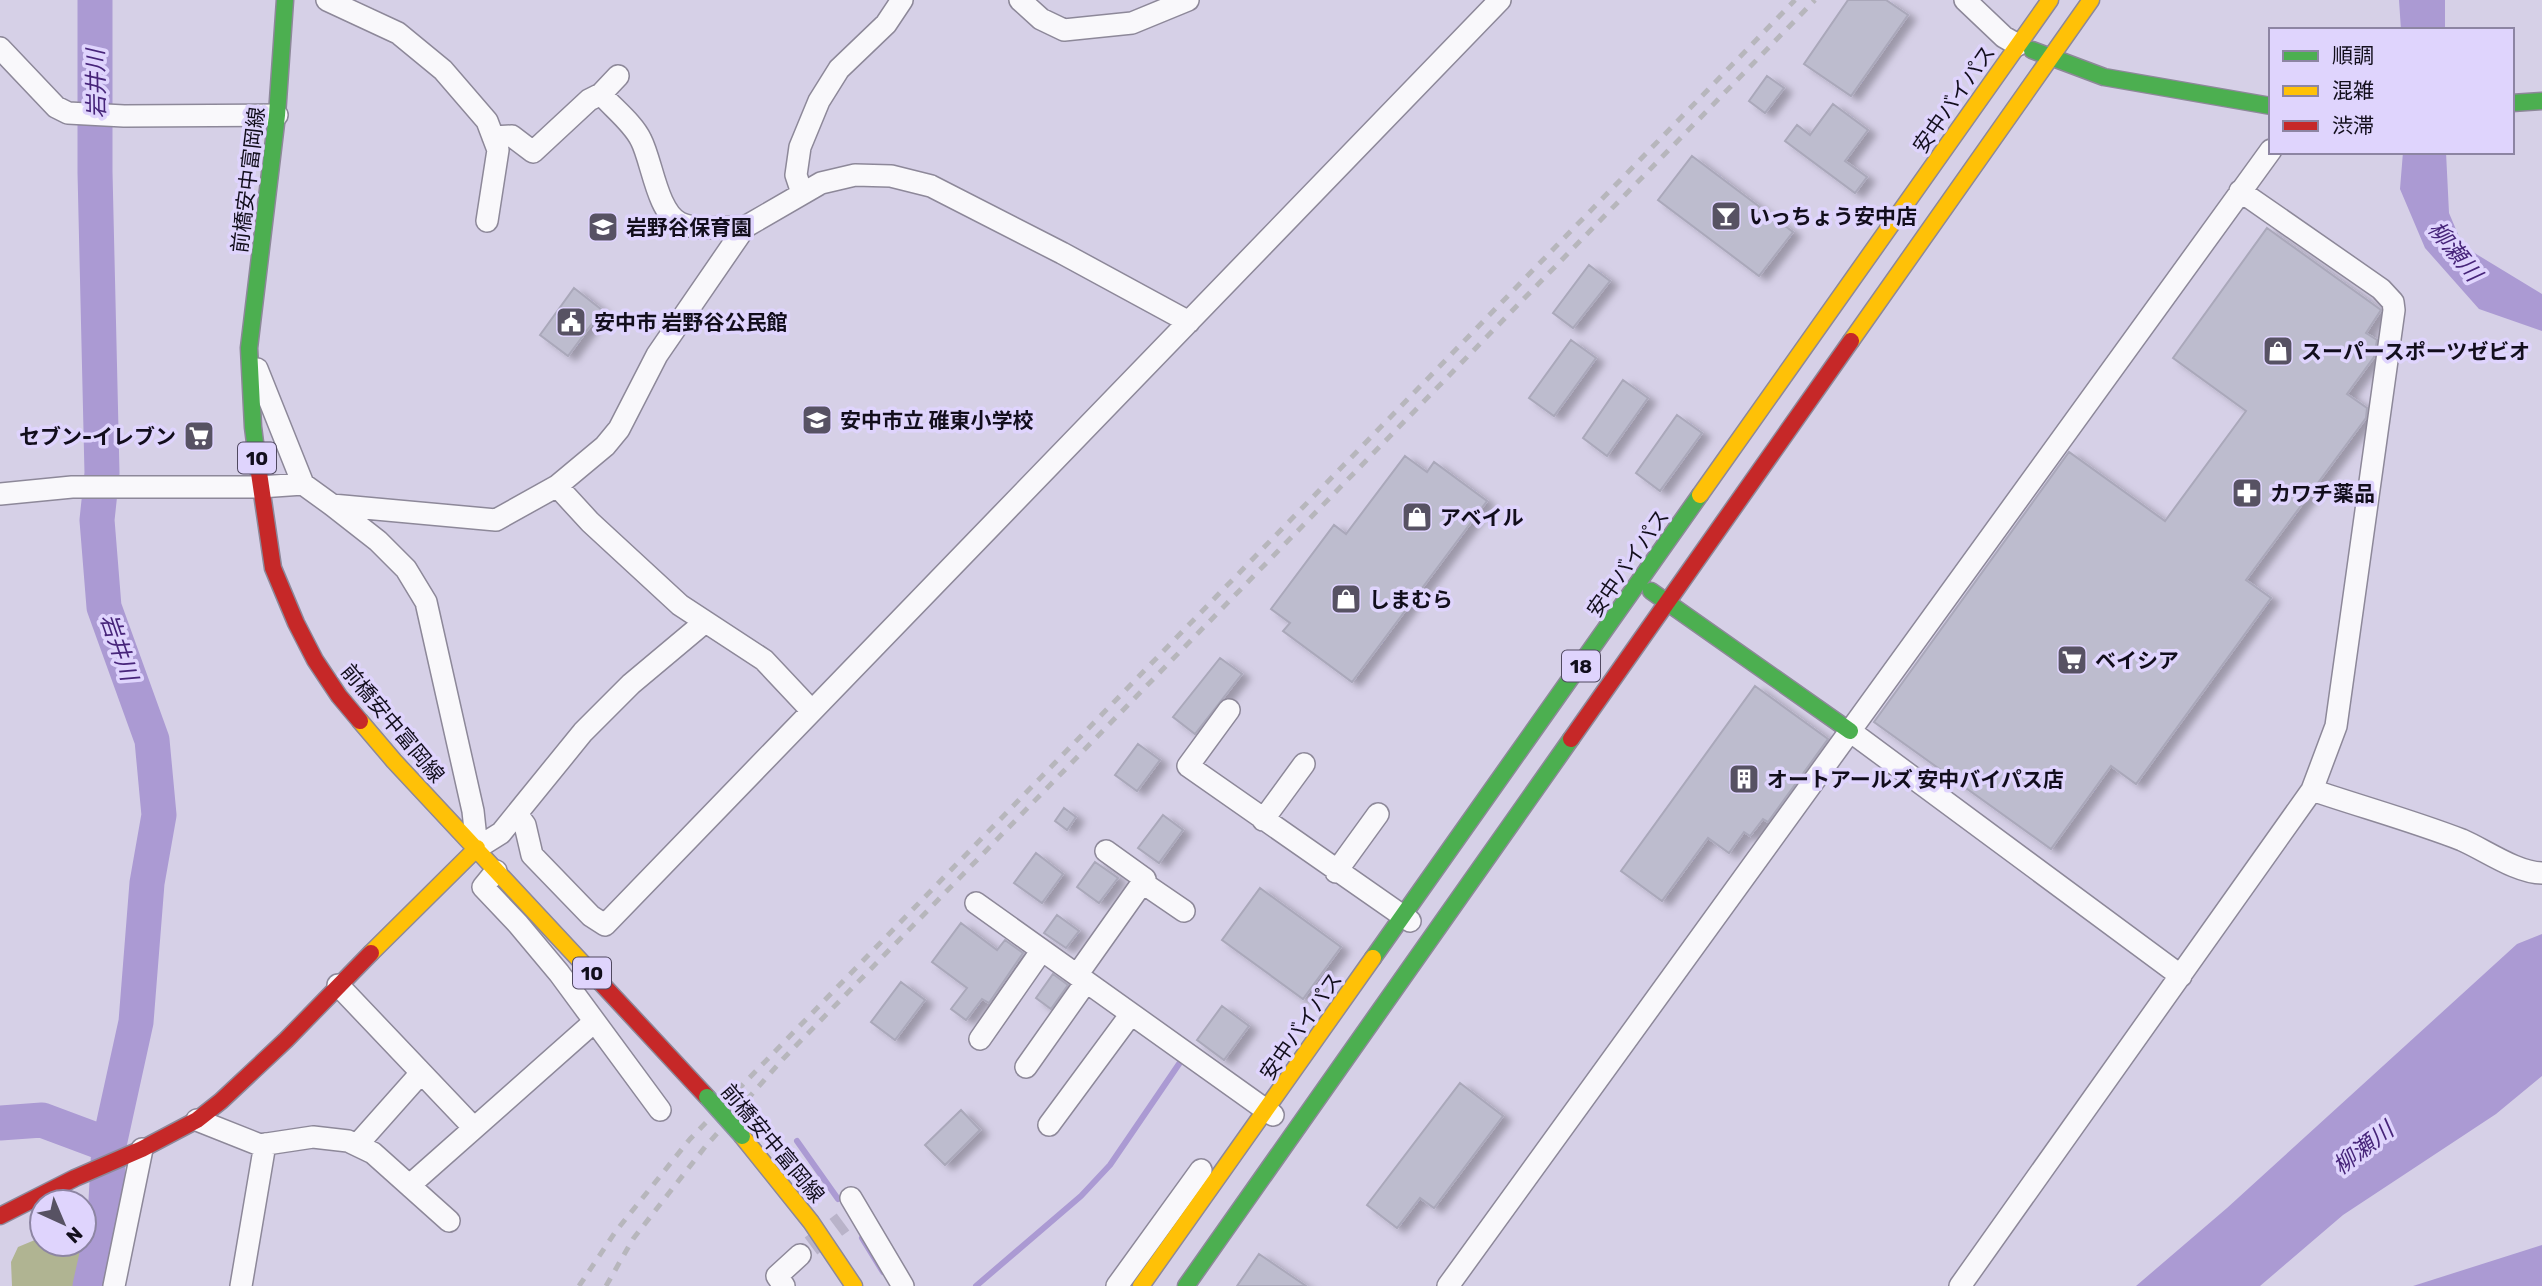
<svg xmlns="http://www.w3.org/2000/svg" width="2542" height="1286" font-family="Rubik,'Noto Sans JP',sans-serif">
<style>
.forest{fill:#b0b492}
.water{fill:#ab9ad3}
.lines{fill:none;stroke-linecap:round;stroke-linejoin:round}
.stream{stroke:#ab9ad3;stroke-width:6}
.river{stroke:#ab9ad3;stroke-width:35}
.building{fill:#bdbcce;stroke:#aaa8ba;stroke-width:2;filter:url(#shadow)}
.street-tunnel{stroke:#b9b3c9;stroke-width:21;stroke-dasharray:21 10;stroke-linecap:butt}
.street-casing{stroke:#8d8899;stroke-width:24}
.fast-casing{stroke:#8d8899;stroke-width:19}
.slow-casing{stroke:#8d8899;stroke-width:19}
.jam-casing{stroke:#8d8899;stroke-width:19}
.street{stroke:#f9f8fb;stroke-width:21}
.fast{stroke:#4caf50;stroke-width:16}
.slow{stroke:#ffc107;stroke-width:16}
.jam{stroke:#c62828;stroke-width:16}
.rail{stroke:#b7b6bc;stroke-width:5;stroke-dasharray:9 9;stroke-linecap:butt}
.fast-bridge-casing{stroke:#8b92a3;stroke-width:19;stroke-linecap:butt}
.fast-bridge{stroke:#4caf50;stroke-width:16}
.labels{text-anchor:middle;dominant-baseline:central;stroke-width:7;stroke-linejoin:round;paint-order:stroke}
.shield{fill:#dfd4fd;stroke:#504960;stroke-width:2}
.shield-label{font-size:19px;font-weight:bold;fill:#120e1c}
.street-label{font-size:21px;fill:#120e1c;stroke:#dfd4fd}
.poi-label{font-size:21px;font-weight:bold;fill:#120e1c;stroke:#dfd4fd;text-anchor:start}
.water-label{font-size:23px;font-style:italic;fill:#47257a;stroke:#dfd4fd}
</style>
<defs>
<filter id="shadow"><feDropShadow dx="8" dy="4.5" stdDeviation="3.5" flood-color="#0004"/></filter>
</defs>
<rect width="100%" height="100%" fill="#d6d0e7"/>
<path class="forest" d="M95,1202L96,1244L85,1286H12L11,1262L18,1247L42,1237V1244L64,1246L84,1244V1232Z"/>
<path class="water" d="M2399,0H2445V30H2401Z
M2403,152H2446L2449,213L2463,246L2542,294V331L2479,309L2425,248L2400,189Z
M2542,934V1076L2496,1114L2343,1215L2260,1286H2136L2227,1208L2517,944Z
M2542,1245V1286H2413Z"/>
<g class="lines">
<path class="stream" d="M797,1141L838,1199
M862,1238L883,1272
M976,1286L1081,1196L1110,1165L1181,1061"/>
<path class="river" d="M0,1123L42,1120L109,1145
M90,1286L105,1219L109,1145L136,1022L147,883L159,815L152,740L104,607L97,520L102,473L95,172V0"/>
</g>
<path class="building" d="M1848,0H1886L1908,15L1851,96L1804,64Z
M1767,76L1784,88L1765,113L1749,101Z
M1833,104L1868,130L1845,161L1867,177L1855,193L1785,141L1797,125L1810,135Z
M1692,156L1793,232L1759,276L1658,200Z
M2267,228L2381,310L2366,333L2377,340L2374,357L2347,394L2367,408L2366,418L2246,580L2271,598L2136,784L2111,766L2051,849L1874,722L2069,452L2165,521L2246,411L2173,358Z
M1589,265L1610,281L1573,328L1553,313Z
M574,288L602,310L568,356L540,335Z
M1571,340L1596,358L1554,416L1529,398Z
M1623,380L1648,398L1607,456L1583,438Z
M1677,415L1702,433L1660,491L1636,473Z
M1405,456L1427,472L1434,462L1487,501L1352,682L1283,631L1290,623L1271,609L1334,525L1346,534Z
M1220,658L1242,674L1195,734L1173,717Z
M1755,686L1828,739L1768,822L1763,819L1750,836L1744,832L1729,853L1708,838L1662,901L1621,871Z
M1138,744L1160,760L1137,791L1115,775Z
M1064,808L1076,817L1067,830L1055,821Z
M1163,815L1183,830L1159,863L1138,848Z
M1036,853L1063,874L1042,903L1014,883Z
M1095,862L1118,878L1099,903L1077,887Z
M1260,888L1341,947L1303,999L1222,940Z
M1057,915L1079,931L1066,948L1044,933Z
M961,923L997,950L1005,940L1023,953L989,1003L982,999L966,1020L951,1009L967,988L932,962Z
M1053,974L1068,985L1051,1009L1036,998Z
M901,982L925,1000L895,1040L871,1022Z
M1222,1006L1249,1026L1224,1060L1197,1040Z
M1460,1083L1503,1116L1434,1208L1420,1198L1397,1228L1367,1205Z
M961,1110L980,1130L945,1165L925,1145Z
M1259,1254L1306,1286H1237Z"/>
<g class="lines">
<path class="street-tunnel" d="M811,1246L843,1222"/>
<g class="street-casing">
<path id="street" d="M327,0L398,33L443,70L487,121L498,150L487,221
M1020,0L1041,19L1064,30L1132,23L1188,0
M1965,0L2004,37L2018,45
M0,48L56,107L68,113L124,116L277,115
M601,94C613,108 633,123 641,140C652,161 657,212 680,223C699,232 724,225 745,227
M493,137L512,136L533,152L589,100L601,94L618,76
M802,193L796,175L800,147L819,101L839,69L886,24L902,0
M257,369L303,484
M557,486L605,446L619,429L657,355L745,227L821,183L855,175L891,176L931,186L1062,253L1189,322
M0,494L72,487H260L303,484L332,505L378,541L406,569L426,602L473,811L477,848L501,833L583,732L631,684L705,622
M332,505L496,520L557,486L590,522L680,605L764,660L811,710
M1229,710L1188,766L1410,921
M1850,731L2181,976
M2312,790C2362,807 2413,821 2462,840C2485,850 2517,873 2542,873
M517,814L525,825L532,855L591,916L605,925L1500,0
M1263,820L1304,764
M496,871L483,887L518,924L559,973L660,1110
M1336,872L1378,814
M1143,883L1184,911
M976,903L1273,1115
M1077,975L1145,879L1106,851
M338,985L474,1128
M980,1039L1042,950
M1026,1067L1086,982
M197,1120L260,1145L313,1137L348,1141L373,1153L449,1221
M1049,1125L1131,1014
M357,1145L421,1073
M410,1185L594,1022
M851,1198L903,1286
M114,1286L142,1149
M241,1286L265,1144
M784,1286L777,1276L800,1255
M1117,1286L1201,1170
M1448,1286L2271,150
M1960,1286L2312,790L2336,726L2394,310L2393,302L2381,289L2240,191"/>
</g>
<g class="fast-casing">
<path id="fast" d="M2032,50L2104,77L2271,106
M2512,103L2542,101
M258,466L253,427L249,348L277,115L285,0
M1651,591L1850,731
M1373,958L1700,495
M1186,1286L1571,739"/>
</g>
<g class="slow-casing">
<path id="slow" d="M1851,341L2091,0
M1700,495L2050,0
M360,721L394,761L601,983
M371,953L477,848
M742,1136L811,1222L854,1286
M1141,1286L1373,958"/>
</g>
<g class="jam-casing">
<path id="jam" d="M258,466L273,568L296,623L315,660L339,696L360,721
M1571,739L1851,341
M601,983L707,1097
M0,1216L75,1178L142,1149L197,1120L221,1101L286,1040L371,953"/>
</g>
<use href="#street" class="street"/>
<use href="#fast" class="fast"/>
<use href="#slow" class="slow"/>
<use href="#jam" class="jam"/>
<path class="rail" d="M579,1286L616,1231L690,1139L1795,0
M606,1286L633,1239L705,1147L783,1059L1815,0"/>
<g class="fast-bridge-casing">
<path id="fast-bridge" d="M707,1097L742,1136"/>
</g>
<use href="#fast-bridge" class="fast-bridge"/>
</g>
<defs>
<g id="bar-square" transform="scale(1.575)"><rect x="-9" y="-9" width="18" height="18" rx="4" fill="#575263" stroke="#dfd4fd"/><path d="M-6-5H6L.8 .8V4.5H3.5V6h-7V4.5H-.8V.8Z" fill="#fff"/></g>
<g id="school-square" transform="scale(1.575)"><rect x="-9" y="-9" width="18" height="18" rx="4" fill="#575263" stroke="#dfd4fd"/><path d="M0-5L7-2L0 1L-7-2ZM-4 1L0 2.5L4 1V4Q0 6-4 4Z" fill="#fff"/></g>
<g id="civic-square" transform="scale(1.575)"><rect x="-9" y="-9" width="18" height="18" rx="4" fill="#575263" stroke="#dfd4fd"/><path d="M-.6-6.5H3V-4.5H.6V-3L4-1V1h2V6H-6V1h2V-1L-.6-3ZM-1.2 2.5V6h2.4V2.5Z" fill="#fff"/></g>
<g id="shop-square" transform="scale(1.575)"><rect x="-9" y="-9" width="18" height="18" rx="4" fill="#575263" stroke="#dfd4fd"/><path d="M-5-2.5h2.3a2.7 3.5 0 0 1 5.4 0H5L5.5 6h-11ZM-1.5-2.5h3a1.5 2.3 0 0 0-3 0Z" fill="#fff"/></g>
<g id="supermarket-square" transform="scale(1.575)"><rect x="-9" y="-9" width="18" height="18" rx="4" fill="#575263" stroke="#dfd4fd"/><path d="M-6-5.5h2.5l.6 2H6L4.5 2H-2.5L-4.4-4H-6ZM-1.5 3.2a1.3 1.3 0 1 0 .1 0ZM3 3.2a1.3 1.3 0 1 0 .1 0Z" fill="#fff"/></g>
<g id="pharmacy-square" transform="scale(1.575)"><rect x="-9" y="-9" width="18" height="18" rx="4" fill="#575263" stroke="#dfd4fd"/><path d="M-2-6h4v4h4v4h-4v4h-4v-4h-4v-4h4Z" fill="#fff"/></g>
<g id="building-square" transform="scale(1.575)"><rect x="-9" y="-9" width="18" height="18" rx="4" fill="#575263" stroke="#dfd4fd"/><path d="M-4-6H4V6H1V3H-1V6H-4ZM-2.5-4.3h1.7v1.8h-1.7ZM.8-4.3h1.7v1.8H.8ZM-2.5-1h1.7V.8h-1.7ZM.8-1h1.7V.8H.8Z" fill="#fff"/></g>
</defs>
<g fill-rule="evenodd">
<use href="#bar-square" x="1726" y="216"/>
<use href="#school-square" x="603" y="227"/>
<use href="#civic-square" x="571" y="322"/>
<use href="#shop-square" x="2278" y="351"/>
<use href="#school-square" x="817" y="420"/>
<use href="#supermarket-square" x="199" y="436"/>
<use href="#pharmacy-square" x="2247" y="493"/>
<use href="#shop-square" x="1417" y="517"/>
<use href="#shop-square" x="1346" y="599"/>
<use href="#supermarket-square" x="2072" y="660"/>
<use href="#building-square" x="1744" y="779"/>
</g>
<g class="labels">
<g class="shield">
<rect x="238" y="442.5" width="38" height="31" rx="5"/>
<rect x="1562" y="650.5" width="38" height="31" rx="5"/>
<rect x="573" y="957.5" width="38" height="31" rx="5"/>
</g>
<g class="shield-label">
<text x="257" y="458">10</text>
<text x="1581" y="666">18</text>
<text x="592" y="973">10</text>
</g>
<g class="street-label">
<text transform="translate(1954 99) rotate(-55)">安中バイパス</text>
<text transform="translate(248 180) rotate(-83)">前橋安中富岡線</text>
<text transform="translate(1628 563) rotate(-55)">安中バイパス</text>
<text transform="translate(393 723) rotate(50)">前橋安中富岡線</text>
<text transform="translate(1301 1026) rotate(-55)">安中バイパス</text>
<text transform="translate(773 1143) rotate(50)">前橋安中富岡線</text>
</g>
<g class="poi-label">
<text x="1749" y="216">いっちょう安中店</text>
<text x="626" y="227">岩野谷保育園</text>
<text x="594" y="322">安中市 岩野谷公民館</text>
<text x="2301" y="351">スーパースポーツゼビオ</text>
<text x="840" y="420">安中市立 碓東小学校</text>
<text x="176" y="436" text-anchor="end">セブン-イレブン</text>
<text x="2270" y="493">カワチ薬品</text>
<text x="1440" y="517">アベイル</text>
<text x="1369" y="599">しまむら</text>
<text x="2095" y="660">ベイシア</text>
<text x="1767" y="779">オートアールズ 安中バイパス店</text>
</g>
<g class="water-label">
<text transform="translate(96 84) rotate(-91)">岩井川</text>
<text transform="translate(2455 251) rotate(51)">柳瀬川</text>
<text transform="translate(119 647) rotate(71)">岩井川</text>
<text transform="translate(2363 1148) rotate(-38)">柳瀬川</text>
</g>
</g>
<rect x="2269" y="28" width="245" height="126" fill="#dfd4fd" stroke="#8d85a3" stroke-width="2"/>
<rect x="2283" y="51" width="35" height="10" fill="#4caf50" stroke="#8d85a3" stroke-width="2"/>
<text x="2332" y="63" font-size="21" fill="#120e1c">順調</text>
<rect x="2283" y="86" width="35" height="10" fill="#ffc107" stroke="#8d85a3" stroke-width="2"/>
<text x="2332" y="98" font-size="21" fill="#120e1c">混雑</text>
<rect x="2283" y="121" width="35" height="10" fill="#c62828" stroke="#8d85a3" stroke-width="2"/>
<text x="2332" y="133" font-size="21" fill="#120e1c">渋滞</text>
<g transform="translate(63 1223) rotate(136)"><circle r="33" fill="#dfd4fd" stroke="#8d85a3" stroke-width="2"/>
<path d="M0-5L12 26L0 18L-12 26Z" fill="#575263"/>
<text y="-10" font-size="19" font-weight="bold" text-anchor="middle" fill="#120e1c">N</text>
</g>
</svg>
